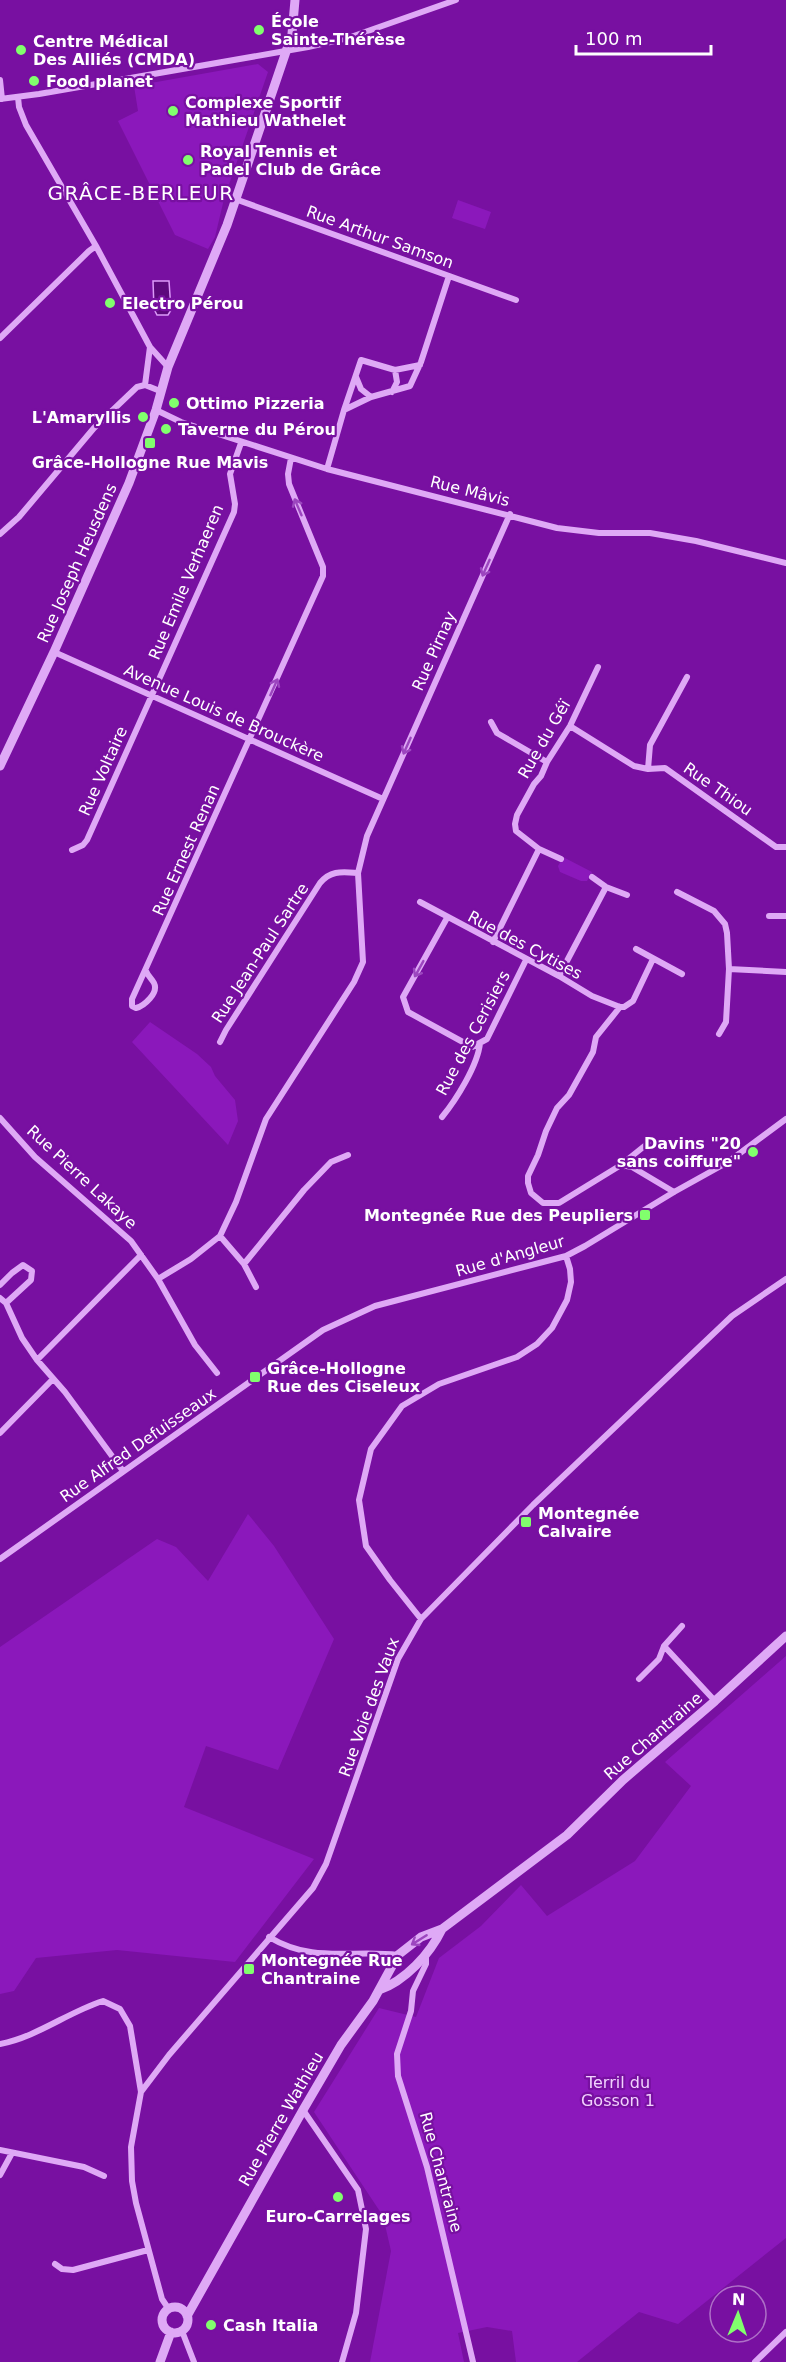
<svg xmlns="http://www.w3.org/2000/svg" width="786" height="2362" font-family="'DejaVu Sans',sans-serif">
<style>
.green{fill:#8b18bb}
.water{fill:#5d097d;stroke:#dc9af9;stroke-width:1.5}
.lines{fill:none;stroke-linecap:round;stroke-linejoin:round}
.minor{stroke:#dfa9f6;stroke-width:6}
.tertiary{stroke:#dfa9f6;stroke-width:9}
.oneway{stroke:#9c46bf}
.poi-dot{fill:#81ff6d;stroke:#7810a1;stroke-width:2}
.labels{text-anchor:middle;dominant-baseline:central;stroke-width:4.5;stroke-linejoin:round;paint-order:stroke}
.poi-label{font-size:16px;font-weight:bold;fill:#fff;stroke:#7810a1;text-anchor:start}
.street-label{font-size:16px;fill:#fff;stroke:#7810a1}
.park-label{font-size:16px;fill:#f1d2fe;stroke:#7810a1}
.quarter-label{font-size:20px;letter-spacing:1.5px;fill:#fff;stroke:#7810a1}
</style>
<rect width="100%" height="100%" fill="#7810a1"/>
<path class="green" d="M258,64L268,72L224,199L215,237L208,249L175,235L118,121L138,111L134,86Z
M458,200L491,212L485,229L452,218Z
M563,857L592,872L587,881H581L560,872L558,866Z
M150,1022L197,1054L211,1067L215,1076L235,1100L238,1121L228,1145L132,1042Z
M248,1514L274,1546L334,1639L278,1770L206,1746L184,1807L314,1859L235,1962L117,1950L36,1958L14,1991L0,1994V1647L157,1539L176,1547L208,1581Z
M786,1656V2238L678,2324L639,2312L577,2362H516L512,2331L487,2327L458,2333L464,2362H370L391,2251L383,2216L314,2112L379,2008L416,2017L439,1958L481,1926L521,1885L547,1916L635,1861L691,1786L665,1762Z"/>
<path class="water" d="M153,281H169L171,310L168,315H157L154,309Z"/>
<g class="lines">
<path class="minor" d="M0,80L2,99
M18,97L19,107L26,125L96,246L150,347L168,367
M0,99L39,94L308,47L348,38L456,0
M235,199L516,300
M0,338L89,251L96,246
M356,377L361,389L371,397
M145,385L150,347
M392,392L397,382L395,370
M156,410L181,422L327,469L557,528L599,533H650L696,541L786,563
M344,410L361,360L395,370L420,365
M327,469L344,410L371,397L410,386L421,362L449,276
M0,534L19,517L94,428L137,387L145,385L160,391
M54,652L383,799
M491,722L497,733L547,762
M570,726L634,766L648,769L665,768L776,847H786
M648,769L650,745L687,677
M72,850L83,845L87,840L234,512L235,504L230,474L241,443
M561,859L539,849L516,831L515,824L517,815L534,784L541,776L547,762L570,726L598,667
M592,877L606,887L627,895
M677,892L714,911L725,924L727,933L729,969L726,1022L719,1034
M420,902L559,976L592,996L620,1007
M769,916H786
M447,918L403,997L408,1012L472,1047L487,1039L526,960
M493,942L539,849
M636,949L682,974
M729,969L786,972
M146,971C148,976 152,979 154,983C159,993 144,1006 136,1008L132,1006V999L323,576V567L289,484L288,474L291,458
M559,976L606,887
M620,1007L596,1037L593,1052L569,1095L557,1108L546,1131L538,1155L528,1176V1183L531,1193L543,1203H559L621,1165L632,1167L674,1192
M620,1007H624L633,1001L653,959
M220,1042L226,1030L320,883C331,870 342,872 358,873
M442,1117C456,1100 478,1065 480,1043
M0,1118L35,1157L131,1241L158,1279L195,1345L217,1373
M624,1166L627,1160L652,1140
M220,1236L244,1264L256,1287
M244,1264L304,1190L331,1162L348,1155
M158,1279L191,1259L220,1236L236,1202L266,1119L354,982L363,962L358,873L367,836L510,514
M0,1285L12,1273L23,1265L32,1271L31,1280L6,1303
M0,1298L6,1303L22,1338L37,1360L65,1392L123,1471
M37,1360L141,1255
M0,1433L53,1379
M0,1559L323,1330L375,1306L566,1256L585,1246L674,1192L728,1162L786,1119
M421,1619L390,1580L366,1546L359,1500L371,1449L402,1406L439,1384L517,1357L537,1344L552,1328L567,1300L571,1282L570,1269L566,1256
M682,1626L664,1646L715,1701
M639,1679L659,1659L664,1646
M269,1937C314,1964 351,1949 398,1955
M426,1955V1964L413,1991L411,2011L397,2054L398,2076L427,2167L473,2362
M0,2044C37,2037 68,2012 103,2001L120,2009L130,2026L141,2092L131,2147L132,2181L136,2203L162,2299L168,2308
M141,2092L169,2055L313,1888L326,1864L398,1659L421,1619L533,1505L732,1316L786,1279
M303,2110L358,2190L366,2229L356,2313L342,2362
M0,2150L84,2167L104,2176
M0,2175L12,2153
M55,2264L62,2269L73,2270L148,2250
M182,2331L194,2362
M755,2362L786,2332"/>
<path class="tertiary" d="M0,766L54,652L129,483L156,410L168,367L227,225L292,34L295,0
M379,1990C405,1981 430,1954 442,1929
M162 2320a13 13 0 1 1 26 0a13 13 0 1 1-26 0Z
M187,2316L303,2110L341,2045L373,2001L398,1955L421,1937L442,1929L567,1835L623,1780L715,1701L786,1636
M160,2362L171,2332"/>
</g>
<defs><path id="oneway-shaft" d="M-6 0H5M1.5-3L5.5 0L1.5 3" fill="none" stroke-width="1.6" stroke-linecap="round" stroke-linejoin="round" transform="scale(1.5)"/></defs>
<g class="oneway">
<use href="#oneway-shaft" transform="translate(298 507) rotate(-113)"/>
<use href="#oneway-shaft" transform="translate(486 568) rotate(114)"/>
<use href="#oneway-shaft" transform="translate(274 687) rotate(-66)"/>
<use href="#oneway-shaft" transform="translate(407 746) rotate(114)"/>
<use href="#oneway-shaft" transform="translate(419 969) rotate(119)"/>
<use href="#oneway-shaft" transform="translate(419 1940) rotate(148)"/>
</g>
<g class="poi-dot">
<circle cx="259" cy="30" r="6"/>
<circle cx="21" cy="50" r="6"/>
<circle cx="34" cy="81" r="6"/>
<circle cx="173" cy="111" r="6"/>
<circle cx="188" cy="160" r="6"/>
<circle cx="110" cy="303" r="6"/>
<circle cx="174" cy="403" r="6"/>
<circle cx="143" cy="417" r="6"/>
<circle cx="166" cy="429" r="6"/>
<rect x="144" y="437" width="12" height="12" rx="3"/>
<circle cx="753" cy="1152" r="6"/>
<rect x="639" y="1209" width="12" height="12" rx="3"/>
<rect x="249" y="1371" width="12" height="12" rx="3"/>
<rect x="520" y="1516" width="12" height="12" rx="3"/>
<rect x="243" y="1963" width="12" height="12" rx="3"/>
<circle cx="338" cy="2197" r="6"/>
<circle cx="211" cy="2325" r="6"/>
</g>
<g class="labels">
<g class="poi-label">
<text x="271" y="21">École<tspan x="271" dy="18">Sainte-Thérèse</tspan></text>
<text x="33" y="41">Centre Médical<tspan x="33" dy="18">Des Alliés (CMDA)</tspan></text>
<text x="46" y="81">Food planet</text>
<text x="185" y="102">Complexe Sportif<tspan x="185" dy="18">Mathieu Wathelet</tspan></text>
<text x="200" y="151">Royal Tennis et<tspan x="200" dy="18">Padel Club de Grâce</tspan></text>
<text x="122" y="303">Electro Pérou</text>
<text x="186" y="403">Ottimo Pizzeria</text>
<text x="131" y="417" text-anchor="end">L'Amaryllis</text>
<text x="178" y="429">Taverne du Pérou</text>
<text x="150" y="462" text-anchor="middle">Grâce-Hollogne Rue Mavis</text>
<text x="741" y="1143" text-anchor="end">Davins "20<tspan x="741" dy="18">sans coiffure"</tspan></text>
<text x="633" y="1215" text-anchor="end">Montegnée Rue des Peupliers</text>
<text x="267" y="1368">Grâce-Hollogne<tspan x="267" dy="18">Rue des Ciseleux</tspan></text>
<text x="538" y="1513">Montegnée<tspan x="538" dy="18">Calvaire</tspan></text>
<text x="261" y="1960">Montegnée Rue<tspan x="261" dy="18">Chantraine</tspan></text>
<text x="338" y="2216" text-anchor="middle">Euro-Carrelages</text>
<text x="223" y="2325">Cash Italia</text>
</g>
<g class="street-label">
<text transform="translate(380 237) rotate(20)">Rue Arthur Samson</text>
<text transform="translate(470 491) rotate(14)">Rue Mâvis</text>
<text transform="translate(77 563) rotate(-66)">Rue Joseph Heusdens</text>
<text transform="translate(186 582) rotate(-67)">Rue Emile Verhaeren</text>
<text transform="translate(434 651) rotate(-66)">Rue Pirnay</text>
<text transform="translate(224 713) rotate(24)">Avenue Louis de Brouckère</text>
<text transform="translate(544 739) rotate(-60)">Rue du Géï</text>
<text transform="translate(103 771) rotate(-66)">Rue Voltaire</text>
<text transform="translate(718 789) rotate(35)">Rue Thiou</text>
<text transform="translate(186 850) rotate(-66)">Rue Ernest Renan</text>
<text transform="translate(525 945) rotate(28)">Rue des Cytises</text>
<text transform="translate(260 953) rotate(-57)">Rue Jean-Paul Sartre</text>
<text transform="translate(473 1033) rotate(-62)">Rue des Cerisiers</text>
<text transform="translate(82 1177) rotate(43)">Rue Pierre Lakaye</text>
<text transform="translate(510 1256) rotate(-16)">Rue d'Angleur</text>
<text transform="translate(138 1445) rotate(-35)">Rue Alfred Defuisseaux</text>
<text transform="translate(369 1707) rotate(-70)">Rue Voie des Vaux</text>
<text transform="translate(653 1736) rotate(-41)">Rue Chantraine</text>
<text transform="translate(281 2119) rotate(-60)">Rue Pierre Wathieu</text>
<text transform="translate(441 2172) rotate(75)">Rue Chantraine</text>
</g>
<g class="park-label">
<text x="618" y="2082">Terril du<tspan x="618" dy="18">Gosson 1</tspan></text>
</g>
<g class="quarter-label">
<text x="141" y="193">GRÂCE-BERLEUR</text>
</g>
</g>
<g transform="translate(738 2314) rotate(2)"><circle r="28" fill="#7810a1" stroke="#ae70c7" stroke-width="1.5"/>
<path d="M0-4.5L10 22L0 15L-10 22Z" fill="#81ff6d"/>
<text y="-9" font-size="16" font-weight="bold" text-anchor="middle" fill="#ffffff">N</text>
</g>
<path d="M576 45v9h135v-9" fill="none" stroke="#ffffff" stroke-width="3"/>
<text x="585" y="45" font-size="18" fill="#ffffff" stroke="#7810a1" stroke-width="4.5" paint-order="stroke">100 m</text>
</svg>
